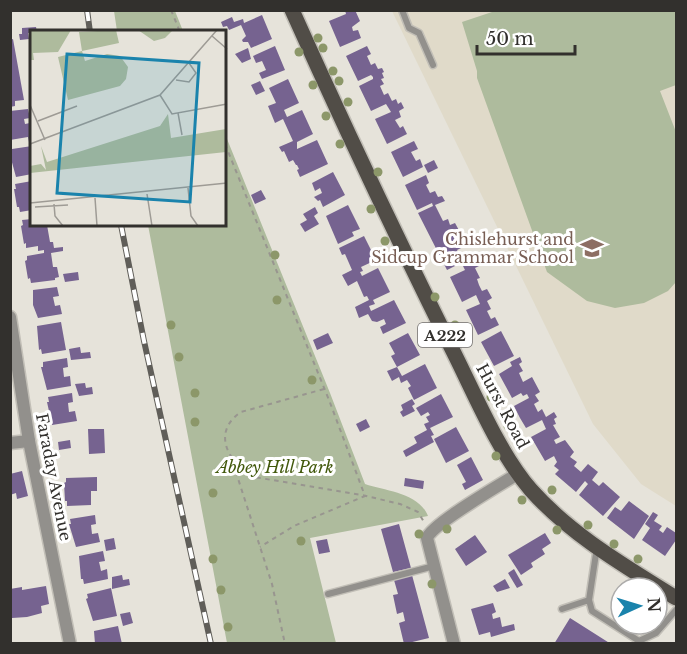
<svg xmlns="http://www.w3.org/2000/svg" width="687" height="654" font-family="'Libre Baskerville',serif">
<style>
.built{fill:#e0dac9}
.green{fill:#aebb9d}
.building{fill:#766390}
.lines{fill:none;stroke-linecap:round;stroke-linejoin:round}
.service-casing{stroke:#c2bfb7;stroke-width:9}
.minor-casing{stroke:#c2bfb7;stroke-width:15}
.tertiary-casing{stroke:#c2bfb7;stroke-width:15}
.primary-casing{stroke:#c2bfb7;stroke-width:18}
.path{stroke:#98958f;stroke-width:2;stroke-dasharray:4.5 4.5;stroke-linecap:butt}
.service{stroke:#92908c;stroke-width:6}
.minor{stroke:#92908c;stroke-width:12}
.tertiary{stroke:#92908c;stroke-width:12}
.primary{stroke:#514d47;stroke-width:15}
.rail-casing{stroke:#605e59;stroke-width:6}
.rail{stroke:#fff;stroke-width:4;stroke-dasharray:11;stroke-linecap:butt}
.tree{fill:#8c9769}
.labels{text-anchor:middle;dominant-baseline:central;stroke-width:6;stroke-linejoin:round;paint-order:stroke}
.shield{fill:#fff;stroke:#706e6c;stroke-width:1.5}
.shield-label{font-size:15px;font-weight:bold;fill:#32302d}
.education-label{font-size:16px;fill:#785e54;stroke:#fff;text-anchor:end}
.street-label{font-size:16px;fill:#32302d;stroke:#fff}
.park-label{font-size:16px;font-style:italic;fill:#42590c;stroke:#fff}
.inset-road{fill:none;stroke:#9e9b95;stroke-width:1.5}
.view{fill:#1a83ac;fill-opacity:0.15;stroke:#1a83ac;stroke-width:3}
.inset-edge{fill:none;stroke:#32302d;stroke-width:3}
</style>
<rect width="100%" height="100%" fill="#e6e3da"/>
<path class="built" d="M392,11H676V506L641,484L593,424Z"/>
<path class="green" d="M498,10L676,11V85L660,91L676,132V282L668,291L644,303L615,308L587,301L547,272L477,78V71L462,22Z
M114,11H175L183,31H117Z
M225,134L330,393L365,484C386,491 419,493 428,516L310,538L336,643H227L148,225H225Z"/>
<path class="building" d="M345,10H355L360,21L352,27L353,31L358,30L361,38L340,47L329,21L346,14Z
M262,15L272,39L251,48L248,42H243L242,40L246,36L241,25L229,30L227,26L223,27L221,22L232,17L234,22L243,19L244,23Z
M36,27L37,32L28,33L29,39L20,40L19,34H22V28Z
M13,39L24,100L15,101V106L10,107V40Z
M275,46L285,70L262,79L259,73L266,70L262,61L256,63L253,56Z
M367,46L371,54L367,56L371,65L375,63L378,69L382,68L384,72L382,73L384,78L381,79L384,84L380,86L384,95L388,93L392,101L396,99L398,104L401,102L404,108L399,111L401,117L395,120L400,128L403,126L407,134L387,144L375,119L391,112L386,104L371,111L359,86L373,79V77L371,75L358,81L346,56Z
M248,48L251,59L242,63L235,54Z
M288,79L299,103L284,110L287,117L302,110L313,134L297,142V149L317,140L328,164L300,177L297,170L299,169L297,165H296L293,160L289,162L284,151L282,152L279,147L293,141L283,119L275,123L268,106L276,103L269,88Z
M260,81L265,91L256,95L251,85Z
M28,109L30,118L24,119L25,124L30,123L32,142H29L28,137L10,140V111Z
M414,141L418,149L411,152L416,161L420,159L423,167L403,177L391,152Z
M32,146V174L16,177L10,155L12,154V149Z
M434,160L438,168L428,173L424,165Z
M333,172L345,195L323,207L320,200L318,201L314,197L322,193L320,188L315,191L312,183Z
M426,175L429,183L426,185L430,193L435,191L438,197L442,196L445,201L435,205L443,221L448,219L450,225L455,223L467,245L457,250L459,254L463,252L467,260L447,270L418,213L433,206L432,203L417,210L405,185Z
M32,181V210L20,212L19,207H17L14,189H16L15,184Z
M261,190L266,199L255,204L251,195Z
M348,205L360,229L352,232L354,236L338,244L326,216Z
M315,207L318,213L314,216L319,224L305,232L300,224L307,220L303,214Z
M32,219V225H47L50,242H53L54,248L63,247V251L51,253L53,267H57L59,277L55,278V280L31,283L30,278L28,279L25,261L27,260V256L44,253V250L38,251V246L26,248V243L24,244L21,226L23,225L22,220Z
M364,236L376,260L361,267L363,271L360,272L362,276L378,268L390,292L373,300L375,304L369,306L371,311L394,300L406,323L383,334L380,327L386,324L384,319L377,322L372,321L368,314L359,318L355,307L369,300L367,296L364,297L357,281L348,286L342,275L352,270L345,254L342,255L339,248Z
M478,259L481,265L475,268L480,278L477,279L479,285L482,291L487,289L492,298L487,301L491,309L487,311L491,319L495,317L499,325L478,335L466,310L480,304L476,295L462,302L450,277L465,270L463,266Z
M78,272L79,280L65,282L63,274Z
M57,287L59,296L53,297L55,306L60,305L62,314L38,318L33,305V290Z
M61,322L66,350L42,354L41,349L39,350L37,326Z
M501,331L514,356L494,366L481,342Z
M328,333L333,343L317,350L313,340Z
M408,333L420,355L397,367L402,376L425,364L437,388L414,400L408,388L411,386L407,380L401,383L399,377L392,381L387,371L397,367L391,356L395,354L389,343Z
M80,347L81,353L90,352L91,358L71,360L69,349Z
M520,357L522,362L519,364L523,371L519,373L523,382L532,377L540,392L535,395L539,401L534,404L538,412L542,409L546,417L554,412L557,417L554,419L556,424L553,425L560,437L554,440L556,444L565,440L574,452L570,457L577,462L574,466L581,472L588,464L598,472L592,480L599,486L603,482L620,497L603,516L579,495L588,484L585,481L576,492L555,474L559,470L554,466L557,462L554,456L545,461L531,437L546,429L542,420L526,428L520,418L514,406L529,398L527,394L523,396L521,393L512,398L499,374L512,366L510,362Z
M67,358L68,367L63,368L64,377L70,376L71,386L47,390L41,367H43V362Z
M85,383L86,388L92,387L93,394L79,396L75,384Z
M72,393L73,402L68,403L69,412L75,411L77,421L52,425L47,402H49L48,397Z
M441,394L453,417L430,428L434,435L431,436L434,442L406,457L403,451L417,443L414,437L427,430L424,424L429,422L426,417L430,415L428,412L421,416L416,408Z
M412,399L415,404L412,406L415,411L403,417L400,412L403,410L401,405Z
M366,419L370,427L360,432L356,424Z
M456,427L469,451L446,463L434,439Z
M88,429H104L105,453L89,454Z
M70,440L71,448L59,450L58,442Z
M471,457L483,480L465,490L462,484L466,482L457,465Z
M22,471L28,496L17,499L16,493L10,495V474Z
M97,477V491H91V505L67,506V501H65L64,483L66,482V478Z
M405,478L424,481L423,489L404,486Z
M629,501L649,516L634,539L607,518L615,507L621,511Z
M653,512L658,515L654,521L662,526L659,530L663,533L667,527L676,533V540L665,556L642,540L650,528L645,524Z
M95,515L96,524L91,525L92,534L98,533L100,542L76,547L69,524H71L70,519Z
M399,524L411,568L393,572L381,529Z
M545,533L551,543L542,549L545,554L531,563L533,567L521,575L508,555Z
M475,535L487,552L466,566L455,549Z
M114,538L116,549L106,551L104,540Z
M327,539L330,552L319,554L316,541Z
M103,551L105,561L99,562L100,566L101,571L107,569L108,579L84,584L83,579H81L79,556Z
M514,569L523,585L517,588L508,573Z
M122,575L123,580L129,579L130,585L112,589V577Z
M412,575L429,638L404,644L399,623L405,621L403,612L397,614L393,595L398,594L394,580Z
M505,579L510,588L497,592L493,586Z
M46,586L49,604L41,606L42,613L27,617L12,618L10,589L22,587V590Z
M111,588L117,616L93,621L86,599L88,598L87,594Z
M493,603L496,612L492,614L493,619L500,617L502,627L514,624L515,630L491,637L490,632L479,635L471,609Z
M130,612L133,623L123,626L120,614Z
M570,618L611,644H554Z
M118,626L122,644H95L94,631Z"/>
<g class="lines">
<g class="service-casing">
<path id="service" d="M402,10L409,28L419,33L433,65
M597,547L589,600L592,611L639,641L656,633L676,610
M328,594L434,566
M562,609L589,600"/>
</g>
<g class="minor-casing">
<path id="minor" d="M10,443L29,441
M454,644L427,538C433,523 502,484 519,473"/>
</g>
<g class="tertiary-casing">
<path id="tertiary" d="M10,317L29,441L70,644"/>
</g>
<g class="primary-casing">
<path id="primary" d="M292,10C343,124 396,236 451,347C474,392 498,452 531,490C571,535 625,566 676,598"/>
</g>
<path class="path" d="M171,10L180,32
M225,144L329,400L365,496L294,526L260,547
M324,389L241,412C211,432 228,463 254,477L362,495L400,504L418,512L424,522
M233,463L272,584L285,644"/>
<use href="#service" class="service"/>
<use href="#minor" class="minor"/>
<use href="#tertiary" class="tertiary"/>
<use href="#primary" class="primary"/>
<g class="rail-casing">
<path id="rail" d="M87,10L90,32
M121,225L144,341L211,644"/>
</g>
<use href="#rail" class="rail"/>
</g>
<g class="tree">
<circle cx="318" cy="38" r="4.5"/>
<circle cx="323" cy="48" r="4.5"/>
<circle cx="299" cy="52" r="4.5"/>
<circle cx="333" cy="71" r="4.5"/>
<circle cx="339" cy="81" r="4.5"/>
<circle cx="313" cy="85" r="4.5"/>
<circle cx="348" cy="102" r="4.5"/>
<circle cx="326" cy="116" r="4.5"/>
<circle cx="340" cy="144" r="4.5"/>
<circle cx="378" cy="172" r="4.5"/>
<circle cx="371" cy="209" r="4.5"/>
<circle cx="385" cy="241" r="4.5"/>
<circle cx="275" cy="255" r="4.5"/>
<circle cx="435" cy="297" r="4.5"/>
<circle cx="277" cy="300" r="4.5"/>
<circle cx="171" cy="325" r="4.5"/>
<circle cx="455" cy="325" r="4.5"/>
<circle cx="430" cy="331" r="4.5"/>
<circle cx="179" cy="357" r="4.5"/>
<circle cx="312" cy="380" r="4.5"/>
<circle cx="195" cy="393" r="4.5"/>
<circle cx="491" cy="397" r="4.5"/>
<circle cx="195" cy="422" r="4.5"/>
<circle cx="508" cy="426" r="4.5"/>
<circle cx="496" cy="456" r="4.5"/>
<circle cx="552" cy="490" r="4.5"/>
<circle cx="213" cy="493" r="4.5"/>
<circle cx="522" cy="500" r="4.5"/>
<circle cx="588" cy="525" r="4.5"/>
<circle cx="447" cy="529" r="4.5"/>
<circle cx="557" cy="530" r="4.5"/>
<circle cx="419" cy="534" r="4.5"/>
<circle cx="301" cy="541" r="4.5"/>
<circle cx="614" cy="544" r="4.5"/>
<circle cx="213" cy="559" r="4.5"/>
<circle cx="638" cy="559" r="4.5"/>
<circle cx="432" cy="584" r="4.5"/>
<circle cx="221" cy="590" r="4.5"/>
<circle cx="662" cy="604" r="4.5"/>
<circle cx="228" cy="627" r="4.5"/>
</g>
<defs>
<g id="school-bare" transform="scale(1.8)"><path d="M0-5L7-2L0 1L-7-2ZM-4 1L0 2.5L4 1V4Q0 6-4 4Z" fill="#8d6e63" stroke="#fff" stroke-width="2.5" paint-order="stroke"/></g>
</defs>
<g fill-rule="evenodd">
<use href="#school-bare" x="592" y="248"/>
</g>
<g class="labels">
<rect class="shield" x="418" y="323" width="54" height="24" rx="4.5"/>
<g class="shield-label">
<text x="445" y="335">A222</text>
</g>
<g class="education-label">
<text x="574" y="239">Chislehurst and<tspan x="574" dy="18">Sidcup Grammar School</tspan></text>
</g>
<g class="street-label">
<text transform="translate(503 406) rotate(62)">Hurst Road</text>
<text transform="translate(54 477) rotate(79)">Faraday Avenue</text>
</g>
<g class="park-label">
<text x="275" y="467">Abbey Hill Park</text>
</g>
</g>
<g transform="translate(30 30)">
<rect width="196" height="196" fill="#e6e3da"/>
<path d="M0,0H41L28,22L3,23L4,30H0ZM86,0L89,13L52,21L55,31L77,24L90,26L98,37L96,49L90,56L38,70L28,27L52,21L49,2ZM108,0H143L135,8L124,11ZM138,84L141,108L196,99V122L0,143V136L11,134L16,140L11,116L17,132L130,96Z" fill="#aebb9d"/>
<path class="inset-road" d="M182,6L197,19M146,50L159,52L166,43L159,33M130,65L142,84L197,74M0,75L15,110M148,83L152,105M8,91L47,76M0,114L130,65L187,0M158,158L161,186L168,196M117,164L122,196M65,168L67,196M0,173L197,153M24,174L25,186L33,196M5,177L38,175"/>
<path class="view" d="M37,24L169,33L160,172L27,163Z"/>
<rect width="196" height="196" class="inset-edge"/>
</g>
<rect width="687" height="654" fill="none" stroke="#32302d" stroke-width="24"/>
<g transform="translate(639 606) rotate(86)"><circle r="28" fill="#ffffff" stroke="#adacab" stroke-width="1.5"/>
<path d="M0-4.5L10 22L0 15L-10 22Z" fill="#1a83ac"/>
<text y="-9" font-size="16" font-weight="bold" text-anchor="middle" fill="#32302d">N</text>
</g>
<path d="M477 45v9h98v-9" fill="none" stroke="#32302d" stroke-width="3"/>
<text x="486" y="45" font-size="18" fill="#32302d" stroke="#ffffff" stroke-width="4.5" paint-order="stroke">50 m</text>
</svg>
